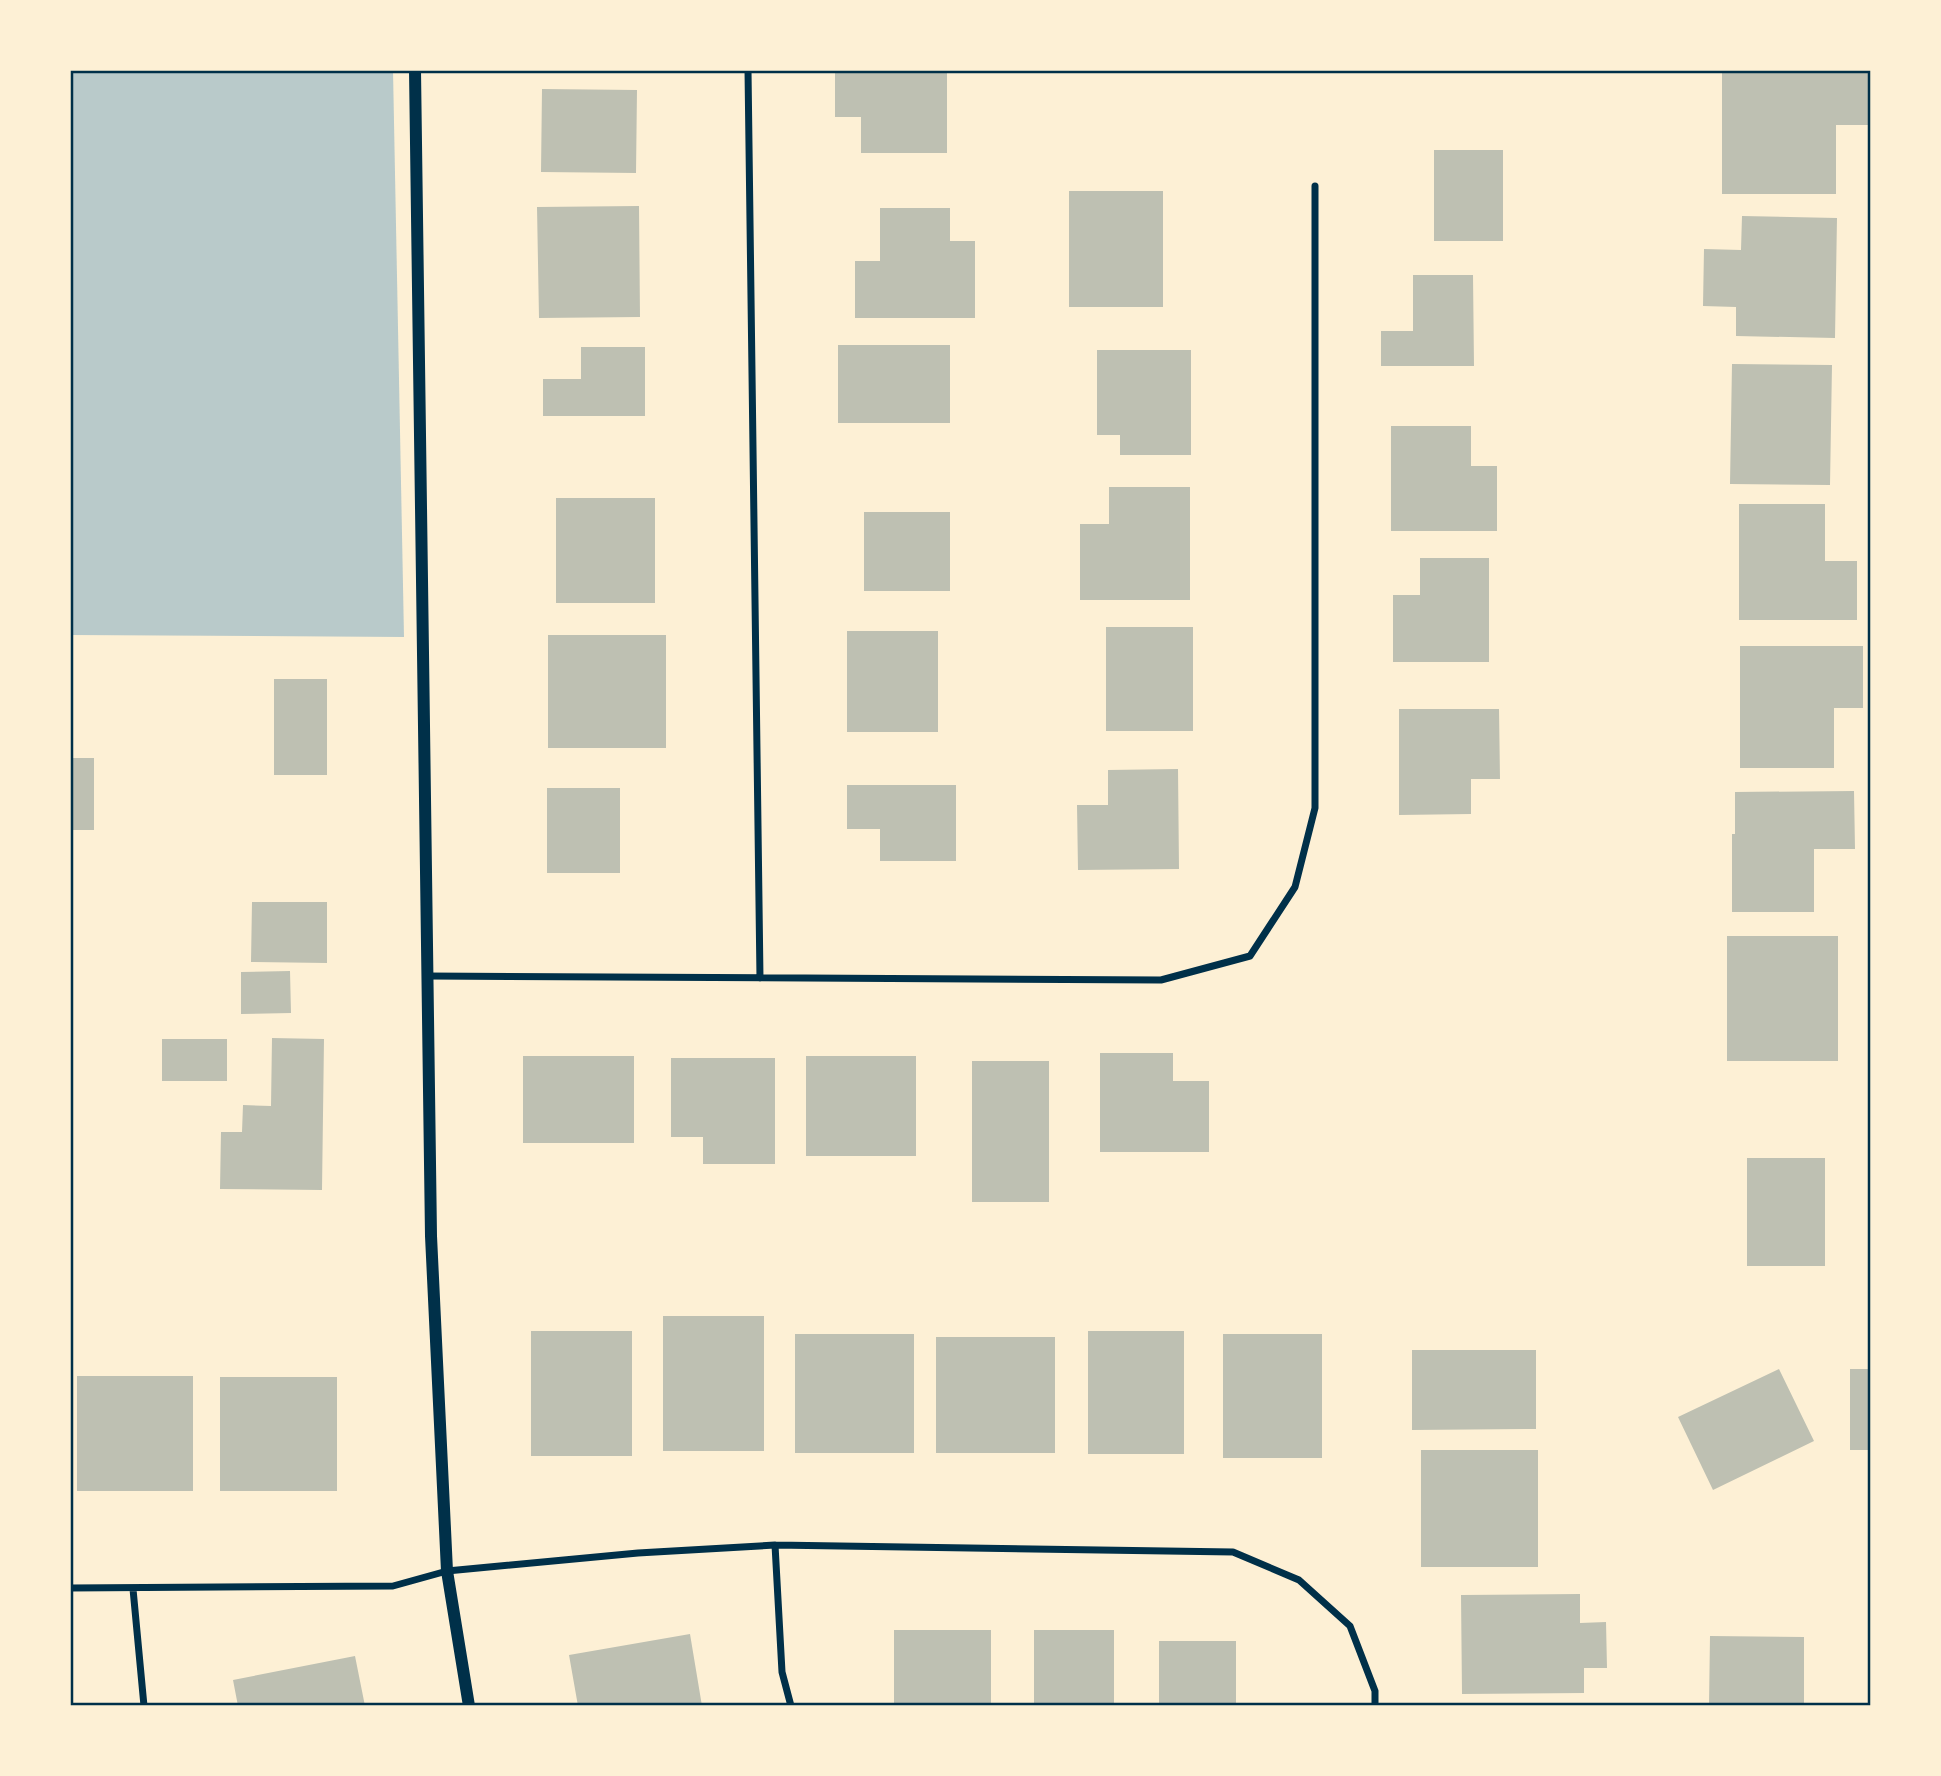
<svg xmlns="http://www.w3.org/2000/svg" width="1941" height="1776" font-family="Poppins,sans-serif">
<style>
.green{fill:#b9caca}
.building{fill:#bec0b2}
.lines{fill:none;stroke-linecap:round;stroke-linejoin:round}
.minor{stroke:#003049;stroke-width:7}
.tertiary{stroke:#003049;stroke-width:12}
.neatline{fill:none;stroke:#003049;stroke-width:2.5}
</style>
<rect width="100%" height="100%" fill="#fdf0d5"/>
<path class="green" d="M70,70H393L404,637L70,635Z"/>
<path class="building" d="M835,70H947V153H861V117H835Z
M1722,70H1871V125H1836V194H1722Z
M542,89L637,90L636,173L541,172Z
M1434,150H1503V241H1434Z
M1069,191H1163V307H1069Z
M639,206L640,317L539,318L537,207Z
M880,208H950V241H975V318H855V261H880Z
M1742,216L1837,218L1835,338L1736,336V307L1703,306L1704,249L1741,250Z
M1413,275H1473L1474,366H1381V331H1413Z
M838,345H950V423H838Z
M581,347H645V416H543V379H581Z
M1097,350H1191V455H1120V435H1097Z
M1732,364L1832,365L1830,485L1730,484Z
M1391,426H1471V466H1497V531H1391Z
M1109,487H1190V600H1080V524H1109Z
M556,498H655V603H556Z
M1739,504H1825V561H1857V620H1739Z
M864,512H950V591H864Z
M1420,558H1489V662H1393V595H1420Z
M1106,627H1193V731H1106Z
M847,631H938V732H847Z
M548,635H666V748H548Z
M1740,646H1863V708H1834V768H1740Z
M274,679H327V775H274Z
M1399,709H1499L1500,779H1471V814L1399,815Z
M70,758H94V830H70Z
M1178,769L1179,869L1078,870L1077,805H1108V770Z
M847,785H956V861H880V829H847Z
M547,788H620V873H547Z
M1854,791L1855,849H1814V912H1732V834H1735V792Z
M252,902H327V963L251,962Z
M1727,936H1838V1061H1727Z
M290,971L291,1013L241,1014V972Z
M272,1038L324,1039L322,1190L220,1189L221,1132H242L243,1105L271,1106Z
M162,1039H227V1081H162Z
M1100,1053H1173V1081H1209V1152H1100Z
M523,1056H634V1143H523Z
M806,1056H916V1156H806Z
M671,1058H775V1164H703V1137H671Z
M972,1061H1049V1202H972Z
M1747,1158H1825V1266H1747Z
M663,1316H764V1451H663Z
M531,1331H632V1456H531Z
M1088,1331H1184V1454H1088Z
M795,1334H914V1453H795Z
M1223,1334H1322V1458H1223Z
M936,1337H1055V1453H936Z
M1412,1350H1536V1429L1412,1430Z
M1779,1369L1814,1441L1713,1490L1678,1417Z
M1850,1369H1871V1450H1850Z
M77,1376H193V1491H77Z
M220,1377H337V1491H220Z
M1421,1450H1538V1567H1421Z
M1580,1594V1623L1606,1622L1607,1668H1584V1693L1462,1694L1461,1595Z
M894,1630H991V1706H894Z
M1034,1630H1114V1706H1034Z
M690,1634L702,1706H578L569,1655Z
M1710,1636L1804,1637V1706H1709Z
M1159,1641H1236V1706H1159Z
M355,1656L365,1706H238L233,1680Z"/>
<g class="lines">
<path class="minor" d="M748,70L760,978
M427,976L1161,980L1250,956L1295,887L1315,808V186
M775,1545L782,1672L791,1706
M70,1588L393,1586L447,1571L638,1553L775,1545L1233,1552L1299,1580L1350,1626L1375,1691V1706
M133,1589L144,1706"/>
<path class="tertiary" d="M415,70L431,1236L447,1571L469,1706"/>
</g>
<rect width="1941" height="1776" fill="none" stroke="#fdf0d5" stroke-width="144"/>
<rect x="72" y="72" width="1797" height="1632" class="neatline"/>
</svg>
